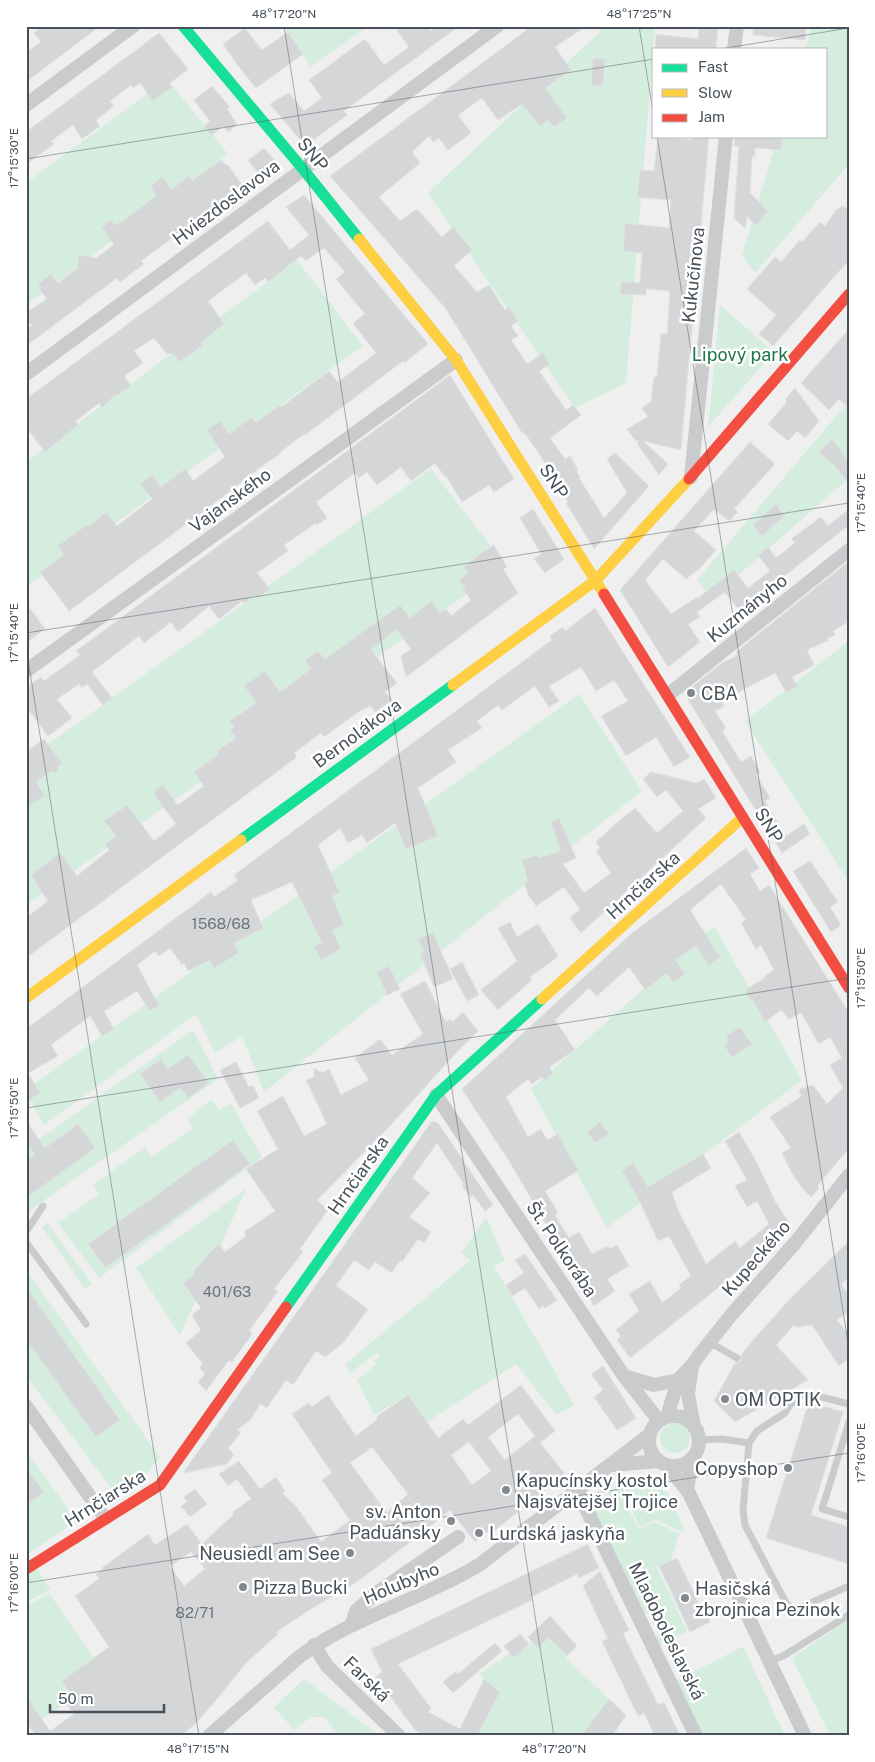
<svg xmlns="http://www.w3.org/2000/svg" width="875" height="1762" font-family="'Public Sans',sans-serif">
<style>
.green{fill:#d5edde}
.building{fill:#d5d6d8;stroke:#e0e1e2;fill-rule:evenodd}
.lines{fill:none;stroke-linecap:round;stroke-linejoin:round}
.lane{stroke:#c9cbcd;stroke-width:7}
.street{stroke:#c9cbcd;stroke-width:14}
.fast{stroke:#16e098;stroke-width:11}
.slow{stroke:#ffcf43;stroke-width:11}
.jam{stroke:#f24e42;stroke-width:11}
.ticks{fill:none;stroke:#48515a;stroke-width:1;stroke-opacity:0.45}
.poi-dot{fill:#82888e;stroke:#fff;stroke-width:2}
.labels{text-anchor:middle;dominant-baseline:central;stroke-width:5;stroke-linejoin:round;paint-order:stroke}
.number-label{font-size:15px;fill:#6d747b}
.street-label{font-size:18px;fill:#48515a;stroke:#fff}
.park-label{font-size:18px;fill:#1f754a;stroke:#fff}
.poi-label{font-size:18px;fill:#48515a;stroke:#fff;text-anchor:start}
.neatline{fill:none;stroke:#48515a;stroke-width:2}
.ticks-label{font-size:12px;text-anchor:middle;fill:#48515a}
</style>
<rect width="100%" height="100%" fill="#efefef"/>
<path class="green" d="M283,26H368L311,67Z
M606,26H655L626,383L575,408L428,193Z
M812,26H849V164L755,273L742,255L778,136H826V49H805Z
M167,79L228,154L26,305V183Z
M297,260L363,346L26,587V462Z
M720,305L774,352L708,427Z
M849,401V478L711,599L697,580Z
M431,469L506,566L26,905V760Z
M849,641V882L745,721Z
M579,694L642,791L264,1092L242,1036L215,1053L196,1014L44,1125L26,1095V1090Z
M714,926L802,1080L607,1228L531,1089Z
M193,1030L218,1079L26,1213V1149Z
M211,1100L219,1110L231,1104L262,1157L99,1278L58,1223L99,1194L93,1185L145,1147L152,1157L193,1128L187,1119Z
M246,1189L180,1335L136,1268Z
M485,1219H487L505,1261L494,1266L574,1405L556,1415L516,1364L427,1422L408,1395L374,1415L357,1380L376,1364L374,1361L380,1356L377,1353L350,1373L345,1364L470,1261L461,1253Z
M47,1222L92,1284L85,1289L42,1227Z
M26,1270L160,1457L148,1472L116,1494L26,1376Z
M660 1438a15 15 0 1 1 30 0a15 15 0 1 1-30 0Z
M26,1451L77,1521L26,1555Z
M648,1479L668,1494L684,1528L682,1532L656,1520L640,1527L623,1493L620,1494L639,1529L655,1522L679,1534L671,1560L657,1567L687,1631L658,1646L654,1638L663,1633L652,1611L643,1615L589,1507L618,1485Z
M37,1568L50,1589L26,1603V1576Z
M49,1593L107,1677L26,1729V1607Z
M849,1619V1736H830L792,1658Z
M549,1638L567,1656L566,1658L609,1699L581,1736H477L500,1692L484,1679L480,1674L496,1661L498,1663L509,1653L513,1657L532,1642L538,1648Z
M740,1648H744L785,1736H702L673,1682Z
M304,1679L380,1736H340L324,1717H311L294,1730L274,1707Z"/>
<path class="building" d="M43,26H100L26,82V53L41,42L34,33Z
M394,26H427L431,31L439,26H459L344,111L347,115L305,146L270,104L289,93L304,111L322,98L309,80L365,39L384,65L409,47Z
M532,26H586L555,47L571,70L545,88L567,118L554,127L548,120L540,126L522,104L498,120L482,98L458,115L471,133L448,150L439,138L433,142L429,136L412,152L420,163L379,197L400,221L417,209L442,237L453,227L472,250L454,266L477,292L489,285L505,310L509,307L518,321L511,326L518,336L511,340L527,364L543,353L550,364L539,371L566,410L573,405L581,415L550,438L565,459L570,456L578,470L576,471L580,477L579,478L604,518L627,493L607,459L615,453L649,486L594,549L566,503L568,502L550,470L524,432L522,433L446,309L330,176Z
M699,26H718L716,49H655L656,34L698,39Z
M753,26L806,28L805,40L753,35Z
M245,28L262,50L288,32L303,54L256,88L239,67L223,44Z
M159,33L188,69L169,84L172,87L153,101L140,83L133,88L131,85L110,101L114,106L96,120L100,126L82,139L73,125L51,141L54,144L26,164V132Z
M593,58L605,59L603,86L591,85Z
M212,86L230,107L227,109L237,124L228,132L223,126L212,135L204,126L210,121L194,100Z
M692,136H709L681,450L643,441L668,464L659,475L637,443L639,441L635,440L627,429L648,417L642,408L651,402L654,377H657L661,334H667L670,291L646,289V295L620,294L621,282L640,283L642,253L623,251L625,223L669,228L671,200L637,197L640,170L654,171L658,137L691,140Z
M735,136H782L781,150L755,148V157L752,156L750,193L768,211L756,226L747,216L745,228L734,218L739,146H734Z
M264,148L276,162L259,174L248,160Z
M221,160L226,165L227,164L243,186L141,261L144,264L120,282L117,278L26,346V330L32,326L26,318V313L47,299L39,288L41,287L38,284L51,274L58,283L77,268L79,255L96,258L114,245L102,227L111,220L115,225L122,222L156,196L151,186L162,177L172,189L189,176L192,181Z
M304,195L428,344L404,363L403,361L305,435L304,434L279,453L280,454L266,463L212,505L69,611L40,572L64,555L58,546L85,526L90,525L106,512L117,526L152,499L140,484L152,475L161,487L185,469L193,481L225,457L207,430L220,421L229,434L252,417L256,423L280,405L281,407L329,371L338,382L376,353L353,323L365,314L336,279L345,272L324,248L306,261L301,256L268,282L265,278L255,285L246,273L208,301L224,324L201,342L203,345L179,362L172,353L170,355L169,353L167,354L154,338L134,351L143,363L124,376L131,386L116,396L115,395L102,408L99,403L76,421L78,425L45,452L26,427V399L268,221L290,250L309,235L286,207Z
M843,206L849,211V260L773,346L759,334L776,315L747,289L775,257L781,262L800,240L802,242L820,222L825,226L836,210Z
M849,329V408L839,399L829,410L801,383Z
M450,375L514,479L494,492L489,485L462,502L446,476L445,477L435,463L411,481L401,467L377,485L367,472L359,478L355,473L316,502L327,518L317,525L316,523L284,545L288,551L257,573L270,589L257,598L255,595L244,603L242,601L219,619L209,606L178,632L171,622L144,643L139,636L92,672L112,698L103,705L87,684L82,688L79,684L57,699L72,718L48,736L26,706V688L41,677L44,681L80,655L76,651Z
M795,388L819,421L805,438L797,431L788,441L768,424L787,402L785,400Z
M832,439L849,462V484L836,467L819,452Z
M750,442L775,464L734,509L738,512L729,521L714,509L694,531L716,550L700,568L686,579L663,559L645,580L671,614L697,597L698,598L734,570L748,588L770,571L758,555L768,547L776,558L795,543L791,539L821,517L828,526L849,509V525L740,611L725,592L697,612L700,617L688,624L700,642L668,667L620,590Z
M776,504L784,516L762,536L753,525Z
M533,509L564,559L545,573L534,559L541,554L520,518Z
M494,545L507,567L503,569L518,593L406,677L401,656L411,649L396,629L371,650L397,683L385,692L392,700L375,712L371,706L361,710L324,737L321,733L294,753L297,757L26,958V918L48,901L31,875L60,853L77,876L109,850L105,844L116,836L104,821L127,805L154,841L176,824L155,796V791L163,785L178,805L204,786L194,772L219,754L217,751L236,738L230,730L234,727L229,721L257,703L244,686L265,671L280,692L311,669L305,660L318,651L325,659L400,605L410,618L432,601L440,613L446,609L451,616L471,600L463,589L465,588L459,580L468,573L464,567L479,555Z
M849,561V621L833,631L835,635L827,638L829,640L807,650L814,665L792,677L798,687L786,692L775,673L722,701L724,706L715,711L726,728L722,731L741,762L751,756L760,772L756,775L770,798L765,801L786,836L804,824L810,834L782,853L684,693L722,663L738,655L736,652Z
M26,603L45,629L26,643Z
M595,608L690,757L674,767L656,737L626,756L601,716L628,701L614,680L596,691L581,667L549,686L559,701L549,707L535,686L502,710L498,705L477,721L482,728L448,750L456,762L418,788L438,836L406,849L395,823L367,843L362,835L348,843L340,828L318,845L340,893L332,896L344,925L332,930L341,949L321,960L314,946L322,943L292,882L251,900L263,928L234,943L239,953L214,968L210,960L188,971L184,963L182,965L170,948L159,956L155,951L137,965L159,1006L150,1011L137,991L104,1011L114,1029L102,1036L90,1016L51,1045L58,1056L28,1073L40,1093L26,1102V1029L211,892L214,897L238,880L234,875L552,640L550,636L563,627L565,631Z
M44,739L62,763L58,766L57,773L51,771L36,782L45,795L26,808V752Z
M651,772L697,783L704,779L716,798L698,809L706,818L581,933L570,918L580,909L564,887L536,906L529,896L524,883L528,882L522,860L537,855L539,858L561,851L551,822L559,818L576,858L563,864L584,893L611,873L596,851L600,848L596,842L612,827L635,808L657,833L683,811L666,790L657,797L643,779Z
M746,848L759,868L750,874L760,891L769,885L849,1013V1148L817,1186L819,1188L811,1197L802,1188L792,1173L782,1153L791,1148L770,1117L802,1096L799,1092L800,1089L813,1085L827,1104L843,1088L830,1065L842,1058L830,1037L819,1044L801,1013L789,1019L781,1010L765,1022L752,999L750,1000L745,990L765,978L764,977L774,970L761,945L756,949L741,923L746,920L721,884L690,910L720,957L709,965L696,946L675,960L685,974L673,982L667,973L645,990L629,967L597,996L589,988L555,1020L575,1050L549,1067L554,1073L545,1080L542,1077L532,1084L528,1079L506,1097L528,1137L541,1129L547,1140L558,1134L564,1145H563L579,1170L545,1191L558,1213L555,1215L569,1238L579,1232L592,1254L605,1247L611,1248L617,1245L629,1266L607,1279L615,1291L594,1306L509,1161L462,1089L631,934Z
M810,861L838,902L830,907L841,925L831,932L793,871Z
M510,922L517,937L538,924L558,956L550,963L529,977L532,980L498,1010L481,990L517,961L498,928Z
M433,933L453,979L434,987L420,953L424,952L418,939Z
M462,962L479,995L467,1001L450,969Z
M389,966L400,989L387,995L377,972Z
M425,981L446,1022L450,1019L452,1022L463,1012L478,1031L455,1054L387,1129L317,1200L328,1210L300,1249L303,1252L274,1289L278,1291L249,1331L252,1334L232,1362L229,1360L206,1391L198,1382L205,1374L199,1367L203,1364L186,1343L201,1330L192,1315L201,1308L183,1283L195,1274L193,1272L212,1250L219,1244L225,1252L246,1236L244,1232L275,1211L246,1169L278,1149L257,1111L283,1096L304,1136L327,1124L306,1080L314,1077V1068L322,1073L329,1069L341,1095L369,1080L355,1058L380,1039L392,1055L423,1034L400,994Z
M740,1027L752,1044L732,1057L724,1045L729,1042L726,1036Z
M188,1055L209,1083L188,1098L180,1088L160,1102L140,1074L161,1059L168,1069Z
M236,1062L249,1087L253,1085L259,1098L240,1108L220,1070Z
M26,1121L45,1148L78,1124L95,1148L26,1198V1161L35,1155L26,1142Z
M432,1121L438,1123L493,1205L485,1211L473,1195L471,1197L462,1186L464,1184L437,1143L412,1178L430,1193L409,1217L431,1232L424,1243L418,1239L402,1262L400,1260L392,1273L375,1262L369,1270L354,1260L336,1286L368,1309L343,1343L325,1357L316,1351L293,1385L286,1380L267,1408L260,1404L251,1419L237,1430L241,1433L228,1448L234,1455L227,1464L183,1473Z
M600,1122L609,1134L595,1143L587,1132Z
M739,1132L756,1161L776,1203L790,1224L713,1292L630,1358L617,1340L621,1336L616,1330L639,1311L629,1294L650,1281L662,1303L681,1288L679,1285L691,1276L669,1236L658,1241L640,1202L622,1171L633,1163L648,1187L703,1154L711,1168L672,1192L678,1210L706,1264L735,1241L740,1248L769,1224L757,1201L747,1207L735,1186L747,1180L725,1141Z
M233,1140L250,1164L105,1268L88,1244Z
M849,1241V1277L841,1284L849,1295V1311L837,1320L849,1336V1358L839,1366L812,1325L797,1327L794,1325L776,1345L808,1380L735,1422L714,1401L735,1363L741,1361V1355L754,1339L790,1299Z
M525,1254L557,1300L545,1308L543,1306L539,1309L525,1288L512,1296L506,1285L524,1273L515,1260Z
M26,1287L120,1420L96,1437L26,1339Z
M603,1366L636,1418L617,1430L594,1397L603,1390L591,1374Z
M521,1385L555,1431L540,1443L565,1474L489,1535L487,1532L475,1542L450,1510L412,1541L355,1583L306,1612L276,1632L278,1634L245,1664L217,1699L196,1723L181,1736H36L28,1724L26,1722V1696L50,1731L74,1714L65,1702L73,1697L62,1681L109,1647L75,1596L99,1579L96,1574L103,1569L102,1568L148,1534L155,1545L187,1524L202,1544L234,1514L233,1512L251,1499L237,1479L228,1486L219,1474L239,1461L260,1489L276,1477L285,1491L282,1493L295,1505L321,1542L350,1520L322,1480L332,1473L292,1414L309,1403L312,1407L328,1395L356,1436L378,1419L376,1417L408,1395L438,1438L463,1419L468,1425ZM518,1414L535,1436L505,1460L488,1437ZM469,1442L491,1471L472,1485L451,1455ZM372,1447L408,1494L387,1513L350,1463ZM191,1552L205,1569L184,1586L170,1566Z
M809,1402L843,1412L811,1515L849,1527V1564L766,1538Z
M26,1469L44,1492L26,1505Z
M195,1489L207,1504L190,1517L181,1506L187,1502L184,1497Z
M588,1544L599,1568L579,1578L577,1574L531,1597L532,1600L398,1664L431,1708L428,1712L460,1729L484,1679L500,1692L477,1736H425L415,1730L376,1677L382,1672L371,1649Z
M677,1558L704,1614H707L710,1622L690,1632L659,1566Z
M600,1571L629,1630L623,1633L631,1650L658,1705L664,1702L680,1736H655L644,1713L638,1716L602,1641L608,1639L583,1586Z
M550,1616L577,1646L567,1656L549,1638L538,1648L528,1637Z
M520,1634L529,1644L513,1658L504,1646Z
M495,1643L502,1651L453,1693L443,1682L456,1671L458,1674Z
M609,1699L626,1715L612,1736H581Z"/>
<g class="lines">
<path class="lane" d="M26,1232L43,1206
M26,1242L86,1324
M709,1342L737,1358
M849,1404L809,1394L802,1395L790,1405L785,1413L757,1431L749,1443L743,1510L745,1525L786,1603L792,1608L801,1607L849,1586
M849,1422L822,1509L849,1517
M698,1440L722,1439L749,1443
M769,1661L783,1656L849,1615"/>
<path class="street" d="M734,49L737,26
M26,105L133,26
M26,374L497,26
M691,477L726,136
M26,671L456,360
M668,695L849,550
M436,1095L624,1376L659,1421
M692,1366L688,1394L694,1427
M624,1376L654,1385L678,1380
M26,1406L105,1518
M649 1441a25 25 0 1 1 50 0a25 25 0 1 1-50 0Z
M667,1417L678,1380L692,1365L700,1354L732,1314L795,1243L849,1175
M610,1465L659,1461
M667,1465L689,1493L805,1736
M687,1489L693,1457
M577,1490L696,1736
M352,1624L356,1611L375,1594L458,1537
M314,1645L327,1666L399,1736
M209,1736L299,1657C354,1616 421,1600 479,1565L649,1435"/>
<path class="fast" d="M183,26L303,169L359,239
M241,840L453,685
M286,1307L436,1095L542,999"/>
<path class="slow" d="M359,239L456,360L604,594
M453,685L596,580L689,479
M26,998L241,840
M542,999L743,817"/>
<path class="jam" d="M689,479L849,294
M604,594L849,988
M26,1569L160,1485L286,1307"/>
</g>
<path class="ticks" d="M284,26L554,1736M639,26L654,118M720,49L849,28M657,136L849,1349M26,159L654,59M26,633L849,503M26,647L199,1736M26,1108L849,978M26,1583L849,1453"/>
<g class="poi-dot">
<circle cx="691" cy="693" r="5"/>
<circle cx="725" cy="1399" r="5"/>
<circle cx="788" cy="1468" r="5"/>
<circle cx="506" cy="1490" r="5"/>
<circle cx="451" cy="1521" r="5"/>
<circle cx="479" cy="1533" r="5"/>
<circle cx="350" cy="1553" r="5"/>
<circle cx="243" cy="1587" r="5"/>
<circle cx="685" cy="1598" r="5"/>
</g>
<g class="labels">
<g class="number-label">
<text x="221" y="923">1568/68</text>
<text x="227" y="1291">401/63</text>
<text x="195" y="1612">82/71</text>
</g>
<g class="street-label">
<text transform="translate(313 154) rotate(51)">SNP</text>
<text transform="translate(226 202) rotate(-37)">Hviezdoslavova</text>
<text transform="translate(693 275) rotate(-84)">Kukučínova</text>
<text transform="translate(554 481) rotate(57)">SNP</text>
<text transform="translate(230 500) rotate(-36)">Vajanského</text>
<text transform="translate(747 608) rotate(-39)">Kuzmányho</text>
<text transform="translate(357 733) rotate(-36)">Bernolákova</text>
<text transform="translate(769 825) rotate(58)">SNP</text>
<text transform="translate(643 885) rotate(-42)">Hrnčiarska</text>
<text transform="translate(358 1175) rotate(-55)">Hrnčiarska</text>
<text transform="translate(562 1249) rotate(56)">Št. Polkorába</text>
<text transform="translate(756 1258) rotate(-49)">Kupeckého</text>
<text transform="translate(105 1498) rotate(-32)">Hrnčiarska</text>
<text transform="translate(401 1583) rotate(-23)">Holubyho</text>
<text transform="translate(667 1631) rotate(64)">Mladoboleslavská</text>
<text transform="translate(367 1679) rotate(44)">Farská</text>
</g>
<g class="park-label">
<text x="740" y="354">Lipový park</text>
</g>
<g class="poi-label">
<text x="701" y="693">CBA</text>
<text x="735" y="1399">OM OPTIK</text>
<text x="778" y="1468" text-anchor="end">Copyshop</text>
<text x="516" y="1480">Kapucínsky kostol<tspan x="516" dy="21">Najsvätejšej Trojice</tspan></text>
<text x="441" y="1511" text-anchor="end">sv. Anton<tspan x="441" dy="21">Paduánsky</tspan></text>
<text x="489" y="1533">Lurdská jaskyňa</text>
<text x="340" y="1553" text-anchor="end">Neusiedl am See</text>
<text x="253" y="1587">Pizza Bucki</text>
<text x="695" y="1588">Hasičská<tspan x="695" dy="21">zbrojnica Pezinok</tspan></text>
</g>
</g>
<rect width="875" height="1762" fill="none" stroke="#ffffff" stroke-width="55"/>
<rect x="652" y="48" width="175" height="90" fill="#ffffff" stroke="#b6b9bd"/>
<rect x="662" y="64" width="25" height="8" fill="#16e098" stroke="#b6b9bd"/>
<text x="698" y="72" font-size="15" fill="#48515a">Fast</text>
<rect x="662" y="89" width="25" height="8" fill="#ffcf43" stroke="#b6b9bd"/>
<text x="698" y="98" font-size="15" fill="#48515a">Slow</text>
<rect x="662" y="114" width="25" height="8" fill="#f24e42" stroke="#b6b9bd"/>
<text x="698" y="122" font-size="15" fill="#48515a">Jam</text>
<path d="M50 1704v8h114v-8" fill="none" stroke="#48515a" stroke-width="2.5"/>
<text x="58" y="1704" font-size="15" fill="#48515a" stroke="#ffffff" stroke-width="4" paint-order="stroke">50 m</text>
<rect x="28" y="28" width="820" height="1706" class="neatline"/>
<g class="ticks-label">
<text x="284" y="18">48°17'20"N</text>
<text x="639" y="18">48°17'25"N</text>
<text transform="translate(14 158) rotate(-90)" y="4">17°15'30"E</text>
<text transform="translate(861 503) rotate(-90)" y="4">17°15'40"E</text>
<text transform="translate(14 633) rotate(-90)" y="4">17°15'40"E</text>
<text transform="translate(861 978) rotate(-90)" y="4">17°15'50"E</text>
<text transform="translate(14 1108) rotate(-90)" y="4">17°15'50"E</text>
<text transform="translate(861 1453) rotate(-90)" y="4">17°16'00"E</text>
<text transform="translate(14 1583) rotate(-90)" y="4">17°16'00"E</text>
<text x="198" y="1753">48°17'15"N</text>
<text x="554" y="1753">48°17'20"N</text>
</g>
</svg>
